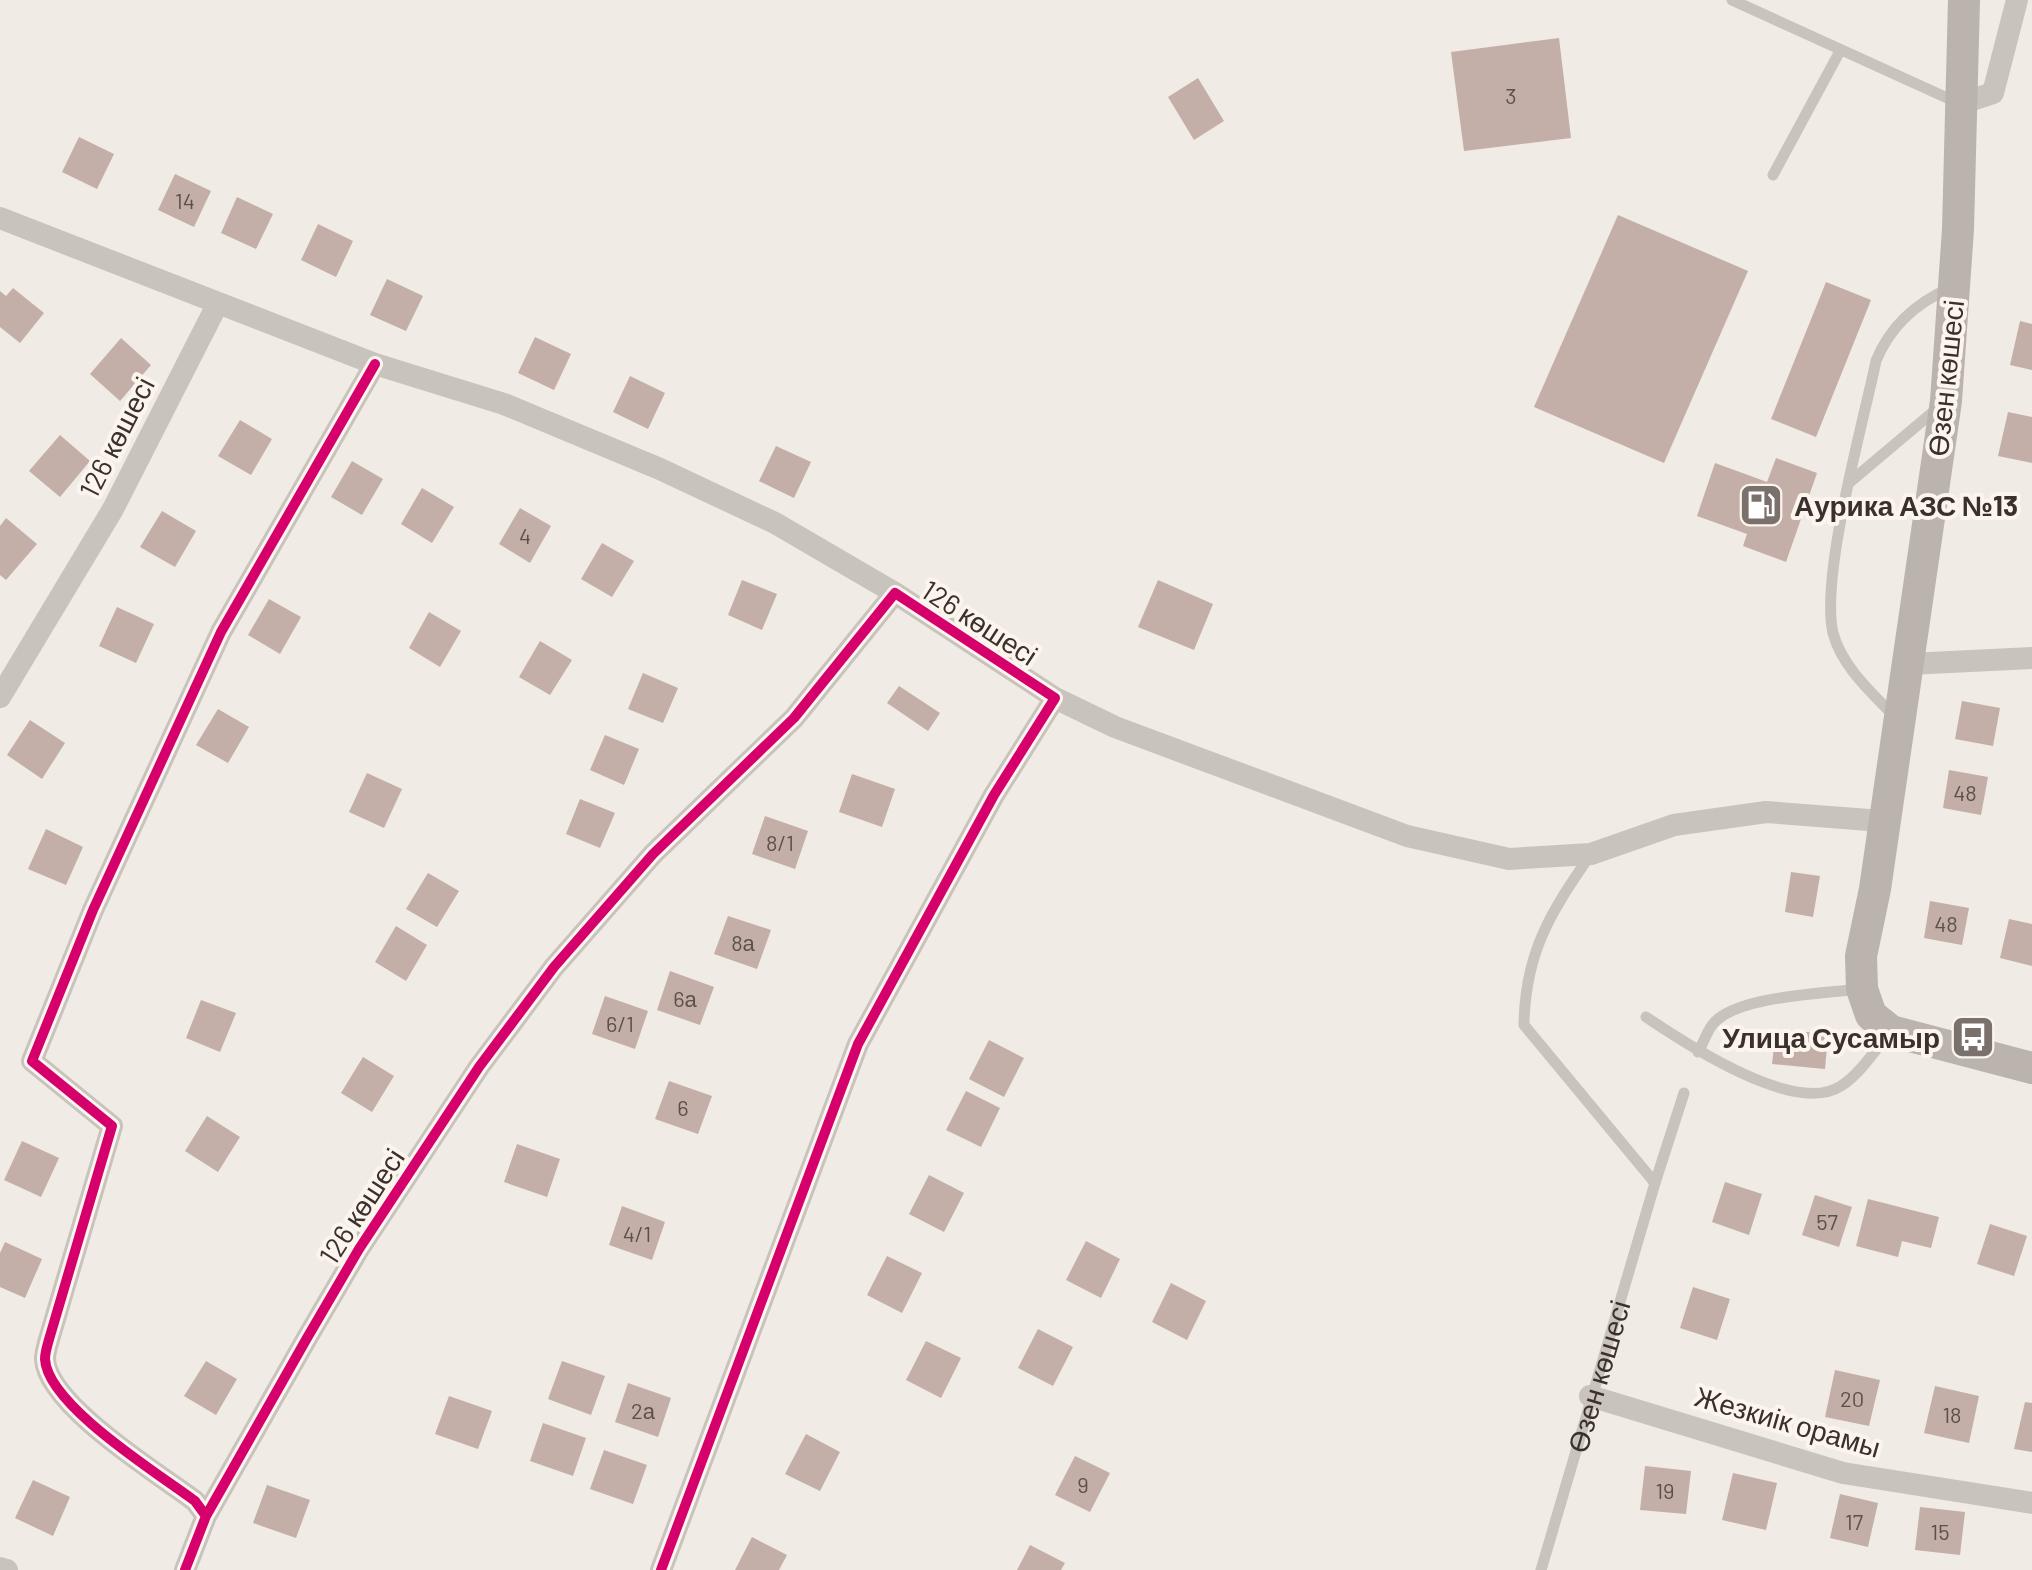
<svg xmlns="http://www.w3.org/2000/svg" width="2032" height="1570" font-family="Barlow,sans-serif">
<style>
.building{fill:#c3afa7}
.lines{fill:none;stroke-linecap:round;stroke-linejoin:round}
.service{stroke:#c9c3be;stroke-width:11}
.minor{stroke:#c9c3be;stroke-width:22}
.secondary{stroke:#bab3ae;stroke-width:32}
.cycleway-casing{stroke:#fbf5ee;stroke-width:16}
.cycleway{stroke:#d6006c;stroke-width:10}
.labels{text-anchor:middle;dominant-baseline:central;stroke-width:8;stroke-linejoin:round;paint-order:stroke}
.number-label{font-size:22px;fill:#5d504a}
.street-label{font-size:28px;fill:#3b302b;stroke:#fbf5ee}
.poi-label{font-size:28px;font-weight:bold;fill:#3b302b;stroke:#fbf5ee;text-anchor:start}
</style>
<rect width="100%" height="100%" fill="#f0ebe5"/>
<path class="building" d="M1559,38L1571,138L1464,151L1451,52Z
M1198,78L1224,121L1194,140L1168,97Z
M79,137L114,154L97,189L62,172Z
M175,174L211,191L194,227L158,210Z
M237,197L273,214L256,249L221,233Z
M1618,215L1748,271L1664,463L1534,407Z
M318,224L353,241L336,277L301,260Z
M387,279L423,296L406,331L370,315Z
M1826,282L1871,300L1816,437L1771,419Z
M13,288L44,313L20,343L0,327V291L6,296Z
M2020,321L2032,324V370L2010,365Z
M535,337L571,354L554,390L518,373Z
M121,338L151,365L120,401L90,374Z
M630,376L665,393L648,429L613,412Z
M2008,412L2032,417V463L1998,456Z
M240,420L272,439L251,475L218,456Z
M60,435L90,461L60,497L29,471Z
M776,446L811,462L794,498L759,481Z
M1776,458L1817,473L1786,562L1743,546L1747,534L1697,516L1715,463L1767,482Z
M352,461L383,479L362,515L331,497Z
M422,488L454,507L432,543L401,524Z
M520,508L551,526L530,563L499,544Z
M162,511L196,531L175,567L140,547Z
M6,518L37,544L6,580L0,575V526Z
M602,543L634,561L612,597L581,579Z
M742,580L777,594L762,630L728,615Z
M1158,580L1213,604L1194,650L1138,627Z
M269,599L301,617L280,654L248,635Z
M117,607L154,624L136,663L99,646Z
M429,612L461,631L440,667L409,648Z
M540,641L572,660L550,695L519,677Z
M643,673L678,688L663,723L628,709Z
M899,686L940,713L928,731L887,703Z
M1962,701L2000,708L1993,746L1955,739Z
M218,709L249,727L228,763L196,745Z
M30,720L65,743L42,779L7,755Z
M605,735L639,749L624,785L590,770Z
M1949,770L1988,777L1981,815L1943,808Z
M367,773L402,789L384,828L349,812Z
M852,774L895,789L882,827L839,812Z
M580,799L615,813L600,848L566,834Z
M765,816L808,831L795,869L752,854Z
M46,829L83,847L66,885L28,869Z
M1791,872L1820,876L1813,917L1785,912Z
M428,873L459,891L437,927L406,909Z
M1930,901L1969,908L1962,945L1924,938Z
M728,916L771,930L757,969L714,954Z
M2009,919L2032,924V966L2000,958Z
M396,926L427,945L406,981L375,962Z
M670,971L714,987L700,1025L657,1010Z
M605,996L648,1011L635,1049L592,1034Z
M201,1000L236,1013L220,1052L186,1038Z
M1776,1029L1828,1034L1825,1069L1772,1064Z
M989,1040L1024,1058L1004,1097L969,1079Z
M363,1057L394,1076L372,1112L341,1093Z
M669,1081L712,1096L698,1134L655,1119Z
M966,1091L1000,1108L981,1147L946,1130Z
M207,1116L240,1137L218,1172L185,1151Z
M22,1141L59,1158L41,1197L4,1180Z
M517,1144L560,1159L547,1197L504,1182Z
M929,1175L964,1193L944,1232L909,1214Z
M1725,1182L1762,1194L1749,1235L1712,1222Z
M1815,1195L1852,1207L1839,1247L1802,1235Z
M1868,1199L1939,1217L1931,1248L1902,1241L1898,1257L1856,1246Z
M622,1206L665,1222L652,1260L609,1245Z
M1990,1224L2027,1236L2014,1276L1977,1264Z
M1086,1241L1120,1259L1101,1298L1066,1280Z
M5,1242L42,1259L25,1298L0,1287V1253Z
M887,1256L922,1273L902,1313L867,1295Z
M1171,1283L1206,1301L1187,1340L1152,1322Z
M1693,1287L1730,1299L1717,1340L1680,1328Z
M1038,1329L1073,1347L1053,1386L1018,1368Z
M926,1341L961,1358L941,1398L906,1380Z
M206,1361L237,1379L216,1415L184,1396Z
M562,1361L605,1376L591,1415L548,1399Z
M1835,1370L1880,1380L1869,1426L1825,1417Z
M628,1383L671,1398L658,1437L615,1422Z
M1935,1386L1979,1396L1969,1443L1924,1433Z
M449,1396L492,1411L478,1449L435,1434Z
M2025,1402L2032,1403V1452L2014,1449Z
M543,1423L586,1438L573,1476L530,1461Z
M806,1434L840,1452L820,1491L785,1474Z
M604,1450L647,1465L633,1504L590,1489Z
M1075,1456L1110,1473L1090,1512L1055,1495Z
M1645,1466L1691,1471L1686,1514L1640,1510Z
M1733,1473L1777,1483L1766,1530L1722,1520Z
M33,1480L70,1497L53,1536L15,1518Z
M267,1485L310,1500L296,1538L253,1523Z
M1840,1494L1878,1503L1868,1547L1830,1538Z
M1920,1507L1965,1512L1960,1555L1915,1550Z
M752,1537L787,1555L779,1570H735Z
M1030,1545L1065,1563L1061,1570H1017Z"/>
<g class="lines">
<g class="service">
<path d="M1732,0L1956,102"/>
<path d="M1773,175L1840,51"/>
<path d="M1850,482L1939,407"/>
<path d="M1896,718C1872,693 1842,667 1833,633C1820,576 1863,424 1876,361C1890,326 1916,303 1950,288"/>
<path d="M1646,1017C1686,1044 1795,1116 1841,1086C1860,1074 1874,1051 1888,1035"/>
<path d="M1698,1052C1703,1044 1707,1031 1713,1024C1736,996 1822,994 1858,989"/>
<path d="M1655,1183L1684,1093"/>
<path id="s1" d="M1541,1570L1655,1183L1524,1025C1525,952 1551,912 1591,854"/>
</g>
<path class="minor" d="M1960,104L1993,93L2017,0
M0,218L375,364L504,404L660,469L775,523L895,593
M1909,664L2032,658
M0,697L113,509L218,303
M1055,698L1115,727L1407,836L1509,859L1591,854L1674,825L1766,812L1882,821
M1590,1396L1843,1473L2032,1503
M206,1516L195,1501C159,1474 47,1405 45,1359C45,1352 48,1343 50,1336L112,1126L32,1061L93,910L221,632L375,364
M0,1568L7,1570
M185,1570L206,1516L307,1338L359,1249L479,1067L554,967L653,854L794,718L895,593L1055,698L994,795L858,1044L661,1570"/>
<path class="secondary" d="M1964,0L1958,229L1946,401L1875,889L1861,956L1862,989L1871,1015L1891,1031L2032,1068"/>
<g class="cycleway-casing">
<path id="cycleway" d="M206,1516L195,1501C159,1474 47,1405 45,1359C45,1352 48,1343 50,1336L112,1126L32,1061L93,910L221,632L375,364
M185,1570L206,1516L307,1338L359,1249L479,1067L554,967L653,854L794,718L895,593L1055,698L994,795L858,1044L661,1570"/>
</g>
<use href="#cycleway" class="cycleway"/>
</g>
<defs>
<g id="fuel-square" transform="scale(2.25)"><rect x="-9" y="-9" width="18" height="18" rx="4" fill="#7a716c" stroke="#fbf5ee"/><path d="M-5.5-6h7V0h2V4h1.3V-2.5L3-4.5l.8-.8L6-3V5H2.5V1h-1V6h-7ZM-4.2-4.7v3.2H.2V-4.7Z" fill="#fff"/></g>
<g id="bus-square" transform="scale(2.25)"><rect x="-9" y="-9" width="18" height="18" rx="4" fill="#7a716c" stroke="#fbf5ee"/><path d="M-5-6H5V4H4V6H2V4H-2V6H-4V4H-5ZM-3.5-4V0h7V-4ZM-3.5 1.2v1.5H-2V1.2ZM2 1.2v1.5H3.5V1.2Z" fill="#fff"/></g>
</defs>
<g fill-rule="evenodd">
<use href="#fuel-square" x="1761" y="505"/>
<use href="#bus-square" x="1973" y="1037"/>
</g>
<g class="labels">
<g class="number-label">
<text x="1511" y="95">3</text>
<text x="185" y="200">14</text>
<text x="525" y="535">4</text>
<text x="1965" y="792">48</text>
<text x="780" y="842">8/1</text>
<text x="1946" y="923">48</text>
<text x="743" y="942">8а</text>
<text x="685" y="998">6а</text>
<text x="620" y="1023">6/1</text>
<text x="683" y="1107">6</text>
<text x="1827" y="1221">57</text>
<text x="637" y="1233">4/1</text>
<text x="1852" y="1398">20</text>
<text x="643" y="1410">2а</text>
<text x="1952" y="1414">18</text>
<text x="1083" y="1484">9</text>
<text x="1665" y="1490">19</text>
<text x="1854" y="1521">17</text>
<text x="1940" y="1531">15</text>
</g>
<g class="street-label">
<text transform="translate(1945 378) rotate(-84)">Өзен көшесі</text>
<text transform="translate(116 437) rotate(-63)">126 көшесі</text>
<text transform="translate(980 622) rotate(33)">126 көшесі</text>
<text transform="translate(361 1206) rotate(-57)">126 көшесі</text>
<text stroke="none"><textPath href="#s1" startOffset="202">Өзен көшесі</textPath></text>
<text transform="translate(1788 1421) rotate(16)">Жезкиік орамы</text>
</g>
<g class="poi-label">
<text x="1794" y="505">Аурика АЗС №13</text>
<text x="1940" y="1037" text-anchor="end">Улица Сусамыр</text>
</g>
</g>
</svg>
